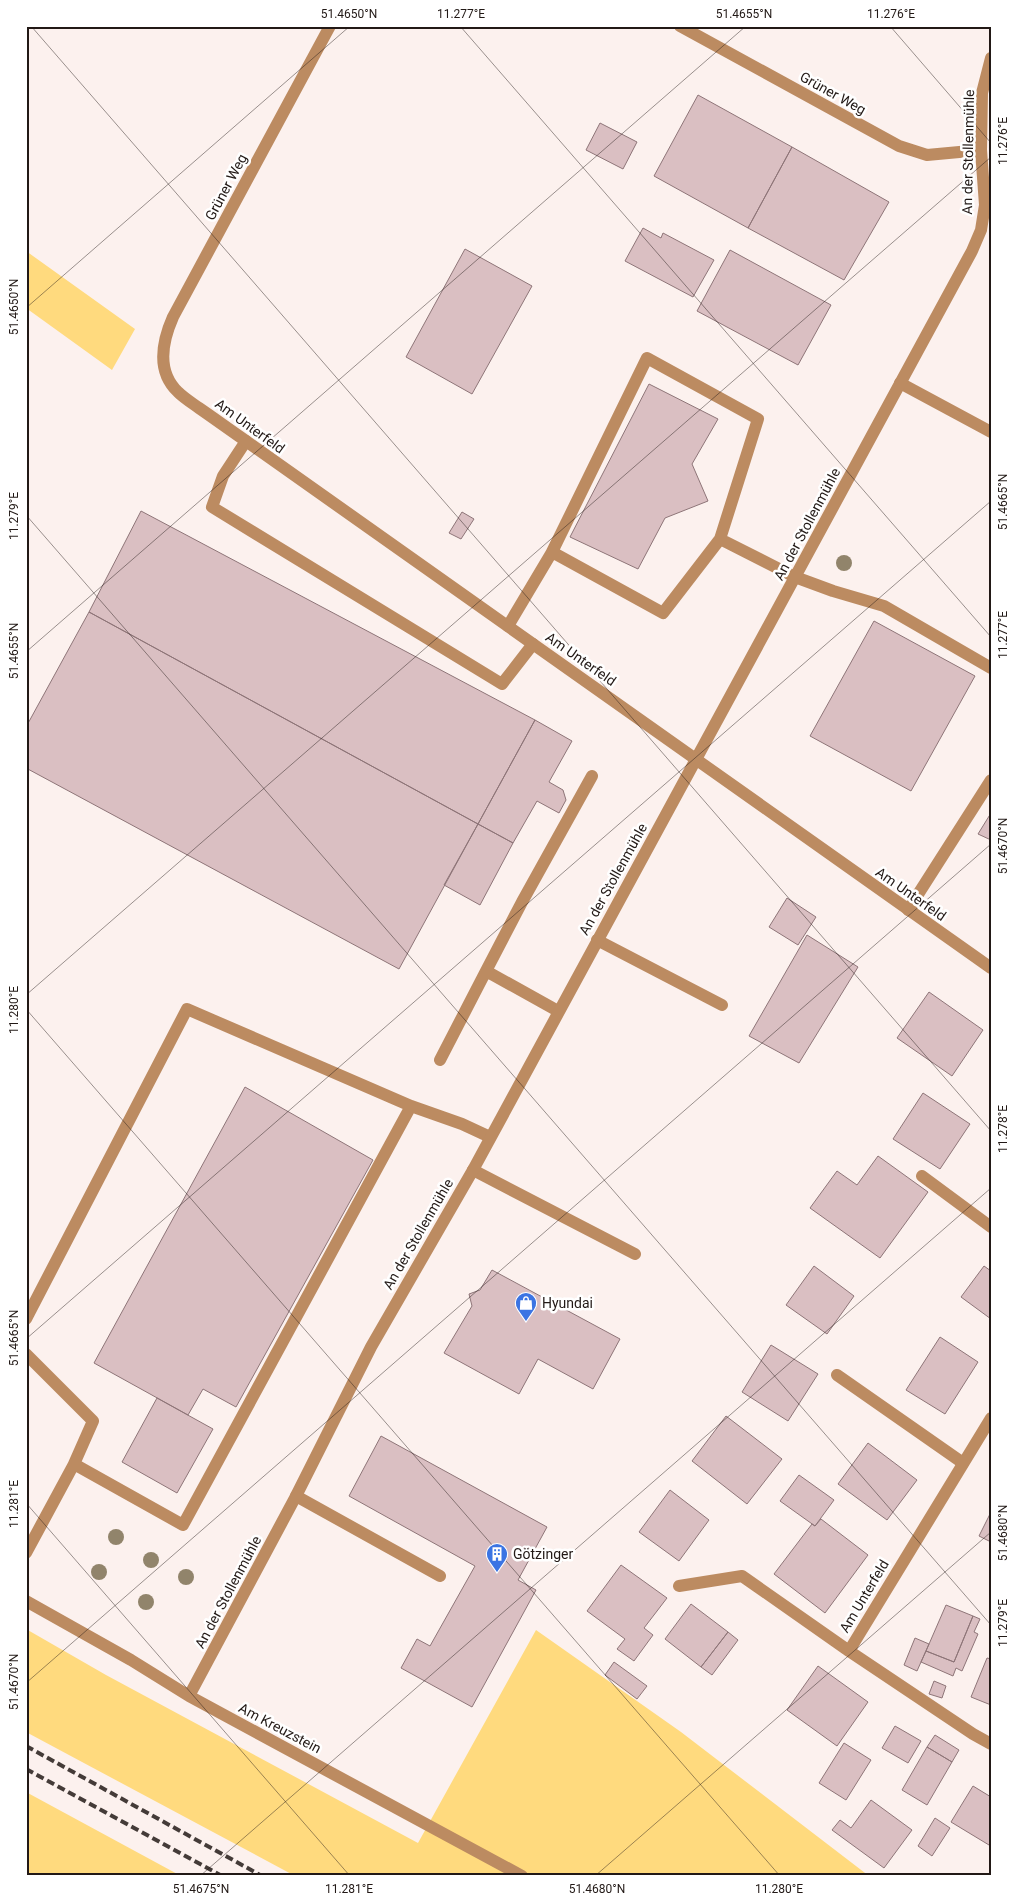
<svg xmlns="http://www.w3.org/2000/svg" width="1017" height="1902" font-family="Roboto,sans-serif">
<style>
.green{fill:#ffda7e}
.building{fill:#dabfc2;stroke:#8e7578}
.lines{fill:none;stroke-linecap:round;stroke-linejoin:round}
.service{stroke:#bc8b61;stroke-width:12}
.minor{stroke:#bc8b61;stroke-width:12}
.rail{stroke:#443b38;stroke-width:4;stroke-dasharray:8 4;stroke-linecap:butt}
.tree{fill:#91846b}
.ticks{fill:none;stroke:#221916;stroke-width:1;stroke-opacity:0.45}
.labels{text-anchor:middle;dominant-baseline:central;stroke-width:5;stroke-linejoin:round;paint-order:stroke}
.street-label{font-size:14px;fill:#221916;stroke:#fff}
.poi-label{font-size:14px;fill:#221916;stroke:#fff;text-anchor:start}
.neatline{fill:none;stroke:#221916;stroke-width:2}
.ticks-label{font-size:12px;text-anchor:middle;fill:#221916}
</style>
<rect width="100%" height="100%" fill="#fcf1ee"/>
<path class="green" d="M26,251L135,329L112,370L26,308Z
M26,1629L106,1675L418,1843L536,1630L681,1732L869,1876H295L26,1732Z
M26,1792L181,1876H26Z"/>
<path class="building" d="M698,95L792,147L748,228L654,176Z
M600,123L637,142L623,169L586,150Z
M792,147L889,202L844,280L748,228Z
M643,228L661,238L663,233L714,260L693,297L625,261Z
M465,249L532,286L472,394L406,357Z
M730,250L831,305L798,365L697,311Z
M649,384L718,419L692,464L708,501L665,518L638,569L570,537Z
M141,511L535,720L478,824L89,612Z
M462,512L474,519L461,539L449,533Z
M89,612L478,824L399,969L26,768V727Z
M874,621L975,676L911,791L810,736Z
M535,720L572,741L549,782L563,790L566,800L559,813L537,801L513,843L478,824Z
M991,813V840L978,834Z
M478,824L513,843L480,905L444,885Z
M787,898L816,917L798,945L769,927Z
M807,935L858,967L799,1063L749,1036Z
M929,992L983,1030L952,1076L897,1038Z
M245,1087L373,1160L236,1407L203,1389L188,1415L94,1363Z
M923,1093L970,1124L940,1169L893,1139Z
M878,1156L928,1192L880,1258L810,1208L837,1171L857,1185Z
M814,1266L854,1296L827,1334L786,1305Z
M984,1266L991,1271V1319L961,1297Z
M492,1270L620,1339L593,1389L538,1359L519,1394L444,1353L472,1306L469,1294L480,1290Z
M940,1337L978,1362L945,1414L906,1390Z
M771,1345L818,1374L788,1421L742,1392Z
M157,1398L213,1429L177,1493L122,1462Z
M726,1416L782,1459L747,1504L692,1461Z
M381,1436L547,1527L518,1580L536,1590L472,1707L401,1668L417,1639L430,1646L475,1566L349,1496Z
M868,1443L917,1480L887,1520L838,1484Z
M799,1475L834,1500L815,1526L780,1501Z
M670,1490L709,1520L679,1561L639,1532Z
M991,1512V1542L979,1536Z
M821,1519L868,1555L825,1613L774,1574L812,1524L815,1526Z
M621,1565L667,1598L644,1628L653,1635L634,1661L617,1649L625,1639L587,1611Z
M691,1604L728,1632L701,1667L665,1639Z
M946,1605L973,1616L954,1662L926,1651Z
M973,1616L980,1619L974,1632L978,1634L962,1671L956,1668L953,1676L921,1662L926,1651L954,1662Z
M728,1632L738,1640L712,1675L701,1667Z
M915,1638L929,1644L917,1671L904,1665Z
M987,1658L991,1659V1705L971,1697Z
M614,1662L647,1686L637,1699L605,1675Z
M818,1666L868,1702L837,1746L787,1710Z
M934,1681L946,1686L942,1698L929,1694Z
M895,1726L921,1741L908,1763L882,1748Z
M935,1735L959,1750L952,1762L927,1747Z
M844,1743L871,1760L846,1800L819,1783Z
M927,1747L952,1762L927,1805L902,1790Z
M973,1786L991,1797V1842L989,1845L951,1822Z
M871,1800L912,1830L884,1868L832,1830L840,1820L851,1828Z
M935,1818L950,1828L932,1856L918,1846Z"/>
<g class="lines">
<path class="service" d="M900,383L991,432
M246,441L223,476L212,507L502,684L533,644
M720,539L758,419L647,358L552,552L663,613L720,539L795,577L833,591L884,606L991,668
M508,626L552,552
M908,910L991,780
M597,940L722,1005
M558,1011L486,971L522,902L592,776
M440,1060L486,971
M473,1170L635,1254
M922,1176L991,1227
M26,1319L187,1009L411,1106L462,1124L490,1137
M26,1354L93,1421L74,1464L183,1525L411,1106
M837,1375L963,1463
M296,1496L440,1576
M26,1553L74,1464"/>
<path class="minor" d="M330,26L173,317C162,342 156,371 178,392C184,398 192,403 199,408C215,419 230,430 246,441L991,968
M680,26L899,146L927,155L981,150
M679,1586L742,1576L849,1651L991,1418
M26,1601L131,1660L189,1696L522,1876
M849,1651L973,1734L991,1744
M189,1696L296,1496L371,1347L473,1170L972,251L981,230L985,205L981,150L982,93L991,58"/>
<path class="rail" d="M26,1746L262,1876
M26,1769L222,1876"/>
</g>
<g class="tree">
<circle cx="844" cy="563" r="8"/>
<circle cx="116" cy="1537" r="8"/>
<circle cx="151" cy="1560" r="8"/>
<circle cx="99" cy="1572" r="8"/>
<circle cx="186" cy="1577" r="8"/>
<circle cx="146" cy="1602" r="8"/>
</g>
<path class="ticks" d="M31,26L991,1131M460,26L991,637M890,26L991,143M26,308L350,26M26,515L991,1625M26,652L746,26M26,995L991,157M26,1009L780,1876M26,1339L991,501M26,1503L350,1876M26,1683L991,844M200,1876L991,1188M595,1876L991,1532"/>
<defs>
<g id="shop-pin" transform="scale(1.125)"><path d="M0 17L-7.5 6A9.5 9.5 0 1 1 7.5 6Z" fill="#3b74e3" stroke="#fff"/><path d="M-5-2.5h2.3a2.7 3.5 0 0 1 5.4 0H5L5.5 6h-11ZM-1.5-2.5h3a1.5 2.3 0 0 0-3 0Z" fill="#fff"/></g>
<g id="building-pin" transform="scale(1.125)"><path d="M0 17L-7.5 6A9.5 9.5 0 1 1 7.5 6Z" fill="#3b74e3" stroke="#fff"/><path d="M-4-6H4V6H1V3H-1V6H-4ZM-2.5-4.3h1.7v1.8h-1.7ZM.8-4.3h1.7v1.8H.8ZM-2.5-1h1.7V.8h-1.7ZM.8-1h1.7V.8H.8Z" fill="#fff"/></g>
</defs>
<g fill-rule="evenodd">
<use href="#shop-pin" x="526" y="1303"/>
<use href="#building-pin" x="497" y="1554"/>
</g>
<g class="labels">
<g class="street-label">
<text transform="translate(833 93) rotate(29)">Grüner Weg</text>
<text transform="translate(968 152) rotate(-89)">An der Stollenmühle</text>
<text transform="translate(226 187) rotate(-62)">Grüner Weg</text>
<text transform="translate(250 426) rotate(36)">Am Unterfeld</text>
<text transform="translate(807 524) rotate(-62)">An der Stollenmühle</text>
<text transform="translate(581 659) rotate(35)">Am Unterfeld</text>
<text transform="translate(613 879) rotate(-61)">An der Stollenmühle</text>
<text transform="translate(911 894) rotate(35)">Am Unterfeld</text>
<text transform="translate(418 1234) rotate(-60)">An der Stollenmühle</text>
<text transform="translate(228 1592) rotate(-62)">An der Stollenmühle</text>
<text transform="translate(864 1596) rotate(-59)">Am Unterfeld</text>
<text transform="translate(280 1728) rotate(28)">Am Kreuzstein</text>
</g>
<g class="poi-label">
<text x="542" y="1303">Hyundai</text>
<text x="513" y="1554">Götzinger</text>
</g>
</g>
<rect width="1017" height="1902" fill="none" stroke="#ffffff" stroke-width="55"/>
<rect x="28" y="28" width="962" height="1846" class="neatline"/>
<g class="ticks-label">
<text x="349" y="18">51.4650°N</text>
<text x="461" y="18">11.277°E</text>
<text x="744" y="18">51.4655°N</text>
<text x="891" y="18">11.276°E</text>
<text transform="translate(1003 141) rotate(-90)" y="4">11.276°E</text>
<text transform="translate(14 307) rotate(-90)" y="4">51.4650°N</text>
<text transform="translate(1003 502) rotate(-90)" y="4">51.4665°N</text>
<text transform="translate(14 516) rotate(-90)" y="4">11.279°E</text>
<text transform="translate(1003 635) rotate(-90)" y="4">11.277°E</text>
<text transform="translate(14 651) rotate(-90)" y="4">51.4655°N</text>
<text transform="translate(1003 846) rotate(-90)" y="4">51.4670°N</text>
<text transform="translate(14 1010) rotate(-90)" y="4">11.280°E</text>
<text transform="translate(1003 1129) rotate(-90)" y="4">11.278°E</text>
<text transform="translate(14 1338) rotate(-90)" y="4">51.4665°N</text>
<text transform="translate(14 1504) rotate(-90)" y="4">11.281°E</text>
<text transform="translate(1003 1533) rotate(-90)" y="4">51.4680°N</text>
<text transform="translate(1003 1623) rotate(-90)" y="4">11.279°E</text>
<text transform="translate(14 1682) rotate(-90)" y="4">51.4670°N</text>
<text x="201" y="1893">51.4675°N</text>
<text x="349" y="1893">11.281°E</text>
<text x="597" y="1893">51.4680°N</text>
<text x="779" y="1893">11.280°E</text>
</g>
</svg>
